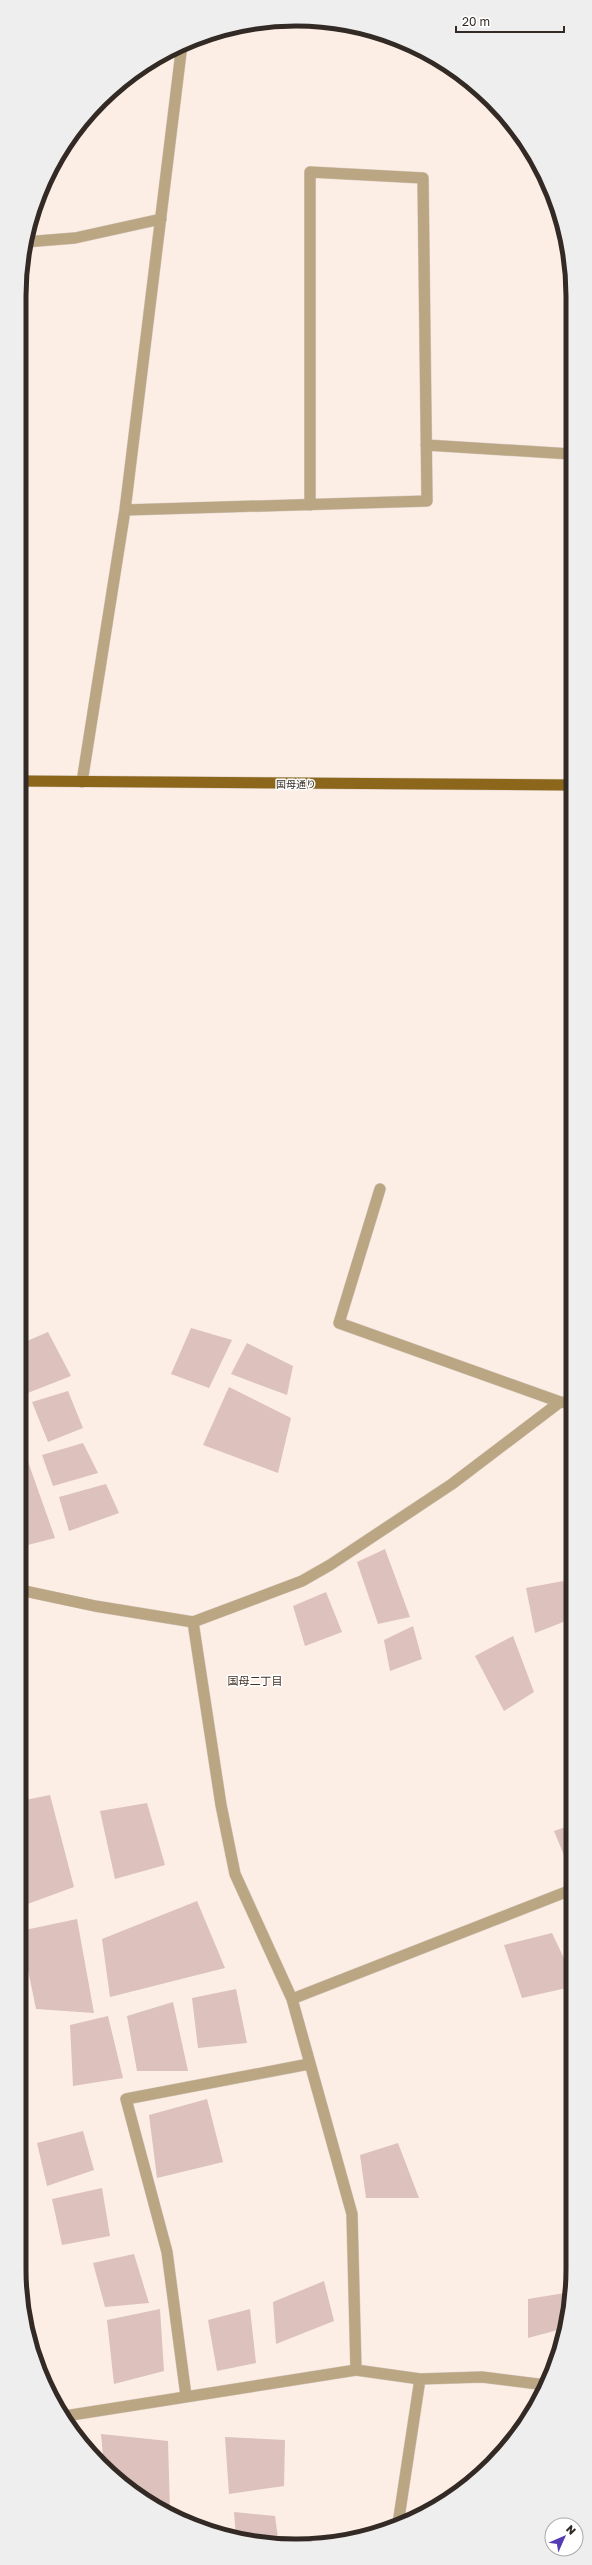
<svg xmlns="http://www.w3.org/2000/svg" width="592" height="2565" font-family="'Golos Text','Noto Sans JP',sans-serif">
<style>
.building{fill:#dcc1bd}
.lines{fill:none;stroke-linecap:round;stroke-linejoin:round}
.minor-casing{stroke:#d8cbc2;stroke-width:12}
.primary-casing{stroke:#d8cbc2;stroke-width:12}
.minor{stroke:#bba683;stroke-width:11}
.primary{stroke:#8c661a;stroke-width:11}
.labels{text-anchor:middle;dominant-baseline:central;stroke-width:3;stroke-linejoin:round;paint-order:stroke}
.street-label{font-size:10px;fill:#332a25;stroke:#fff}
.neighbourhood-label{font-size:11px;fill:#423125;stroke:#fff}
.rim{fill:none;stroke:#332a25;stroke-width:5}
</style>
<rect width="100%" height="100%" fill="#fceee5"/>
<path class="building" d="M191,1328L232,1340L209,1388L171,1374Z
M48,1332L71,1376L20,1396V1344Z
M247,1343L293,1366L287,1395L231,1374Z
M229,1387L291,1418L278,1473L203,1445Z
M68,1391L83,1428L48,1442L32,1402Z
M20,1439L55,1538L20,1547Z
M83,1443L98,1473L53,1486L42,1455Z
M106,1484L119,1513L69,1531L59,1497Z
M385,1549L410,1617L378,1624L357,1562Z
M563,1581L571,1604V1619L535,1633L526,1588Z
M326,1592L342,1632L305,1646L293,1606Z
M413,1626L422,1659L390,1671L384,1640Z
M513,1636L534,1692L504,1711L475,1656Z
M20,1746L24,1779L20,1780Z
M50,1795L74,1887L22,1906L19,1894L20,1801Z
M147,1803L165,1865L115,1879L100,1811Z
M571,1825V1859L566,1860L554,1831Z
M197,1901L225,1968L110,1997L102,1939Z
M77,1919L94,2013L36,2009L20,1931Z
M552,1933L571,1973V1987L522,1998L504,1945Z
M236,1989L247,2043L198,2048L192,1998Z
M173,2002L188,2071H137L127,2016Z
M108,2016L123,2078L73,2086L70,2025Z
M571,2077V2096H570L565,2078Z
M207,2099L223,2162L157,2178L149,2115Z
M83,2131L94,2170L47,2186L37,2143Z
M398,2143L419,2198H366L360,2155Z
M102,2188L110,2236L62,2245L52,2199Z
M134,2254L149,2303L105,2307L93,2263Z
M324,2281L334,2321L276,2344L273,2302Z
M571,2292V2305L565,2328L528,2338V2299Z
M160,2309L164,2371L114,2384L107,2320Z
M250,2309L256,2363L217,2371L208,2320Z
M101,2434L168,2441L170,2511L162,2510L128,2489L104,2467Z
M225,2437L285,2440L284,2486L229,2494Z
M234,2512L275,2516L279,2545L236,2538Z"/>
<g class="lines">
<g class="minor-casing">
<path id="minor" d="M25,242L75,238L161,219
M426,445L571,454
M125,510L427,501L423,178L310,172V505
M82,782L125,510L182,44
M380,1189L339,1323L560,1402L571,1403
M20,1590L95,1606L193,1622L302,1581L330,1565L452,1484L560,1402
M193,1622L221,1805L235,1874L292,1999L352,2214L356,2370
M292,1999L571,1890
M420,2379L482,2377L546,2385
M186,2396L167,2252L126,2099L309,2064
M65,2416L356,2370L420,2379L398,2524"/>
</g>
<g class="primary-casing">
<path id="primary" d="M21,781L571,785"/>
</g>
<use href="#minor" class="minor"/>
<use href="#primary" class="primary"/>
</g>
<g class="labels">
<g class="street-label">
<text x="296" y="784">国母通り</text>
</g>
<g class="neighbourhood-label">
<text x="255" y="1680">国母二丁目</text>
</g>
</g>
<path d="M0 0H592V2565H0ZM296 26H296A270 270 0 0 1 566 296V2269A270 270 0 0 1 296 2539H296A270 270 0 0 1 26 2269V296A270 270 0 0 1 296 26Z" fill="#efeeee" fill-rule="evenodd"/>
<path class="rim" d="M296 26H296A270 270 0 0 1 566 296V2269A270 270 0 0 1 296 2539H296A270 270 0 0 1 26 2269V296A270 270 0 0 1 296 26Z"/>
<g transform="translate(564 2537) rotate(45)"><circle r="19" fill="#ffffff" stroke="#adaaa8"/>
<path d="M0-3L7 15L0 10L-7 15Z" fill="#563cb4"/>
<text y="-6" font-size="11" font-weight="bold" text-anchor="middle" fill="#332a25">N</text>
</g>
<path d="M456 26v6h108v-6" fill="none" stroke="#332a25" stroke-width="2"/>
<text x="462" y="26" font-size="12" fill="#332a25" stroke="#ffffff" stroke-width="3" paint-order="stroke">20 m</text>
</svg>
